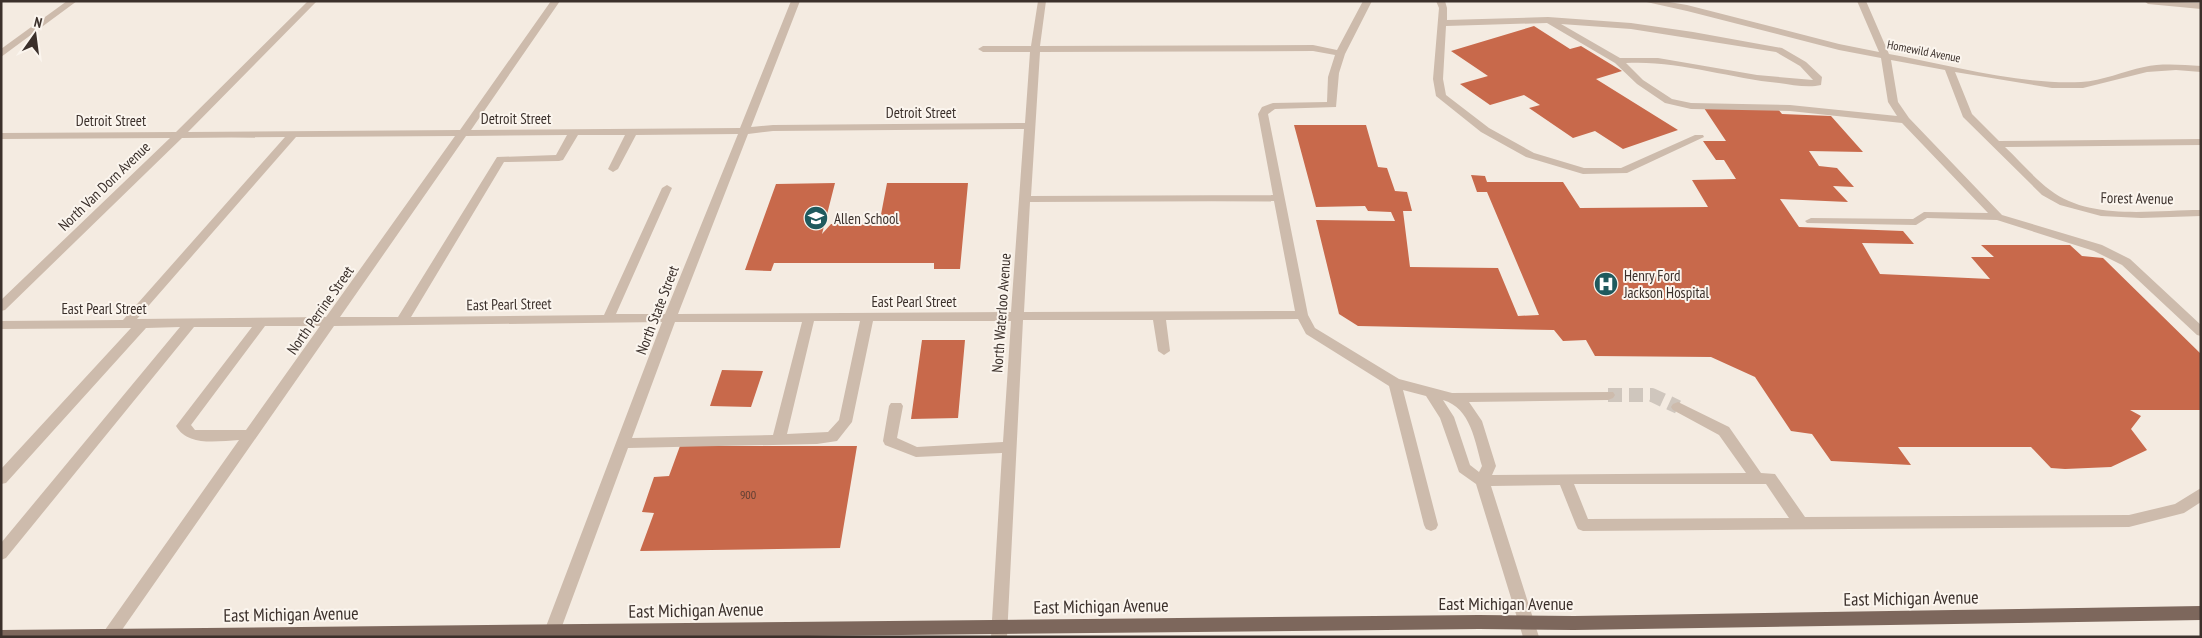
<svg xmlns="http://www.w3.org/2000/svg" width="2202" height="638" font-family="'PT Sans Narrow',sans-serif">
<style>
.building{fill:#c8694b}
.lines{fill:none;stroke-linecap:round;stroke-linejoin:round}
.minor-tunnel{stroke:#cfc6bd;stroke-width:14;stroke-dasharray:14 7;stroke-linecap:butt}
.minor{fill:#cdbbac;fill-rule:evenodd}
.major{fill:#7d675c;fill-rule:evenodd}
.labels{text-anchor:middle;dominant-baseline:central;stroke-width:4;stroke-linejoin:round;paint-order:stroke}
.far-street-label{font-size:12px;fill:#3b302b;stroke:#fbf5ee}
.number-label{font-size:12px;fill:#5e3e33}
.street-label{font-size:15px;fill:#3b302b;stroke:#fbf5ee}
.poi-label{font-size:15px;fill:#3b302b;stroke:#fbf5ee;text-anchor:start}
.near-street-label{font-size:18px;fill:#3b302b;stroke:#fbf5ee}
</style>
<rect width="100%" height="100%" fill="#f4ebe1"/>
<path class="building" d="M1534,26L1570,49L1581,46L1622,71L1596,79L1678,130L1623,149L1595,131L1573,138L1529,108L1540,105L1524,95L1490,105L1460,84L1488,76L1451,51Z
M1702,105L1776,107L1782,114L1831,116L1863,152L1809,151L1819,166L1837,168L1854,187L1833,186L1848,202L1780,199L1799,227L1903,231L1914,244L1862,243L1880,274L1990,279L1971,257H1994L1981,245H2070L2082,256L2103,258L2201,354V410H2130L2141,416L2131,429L2147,450L2111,467L2065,469L2051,468L2031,447H1898L1911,465L1831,461L1812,434L1791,431L1755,377L1711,357L1595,356L1586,340L1563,341L1554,330L1358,326L1339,314L1316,220L1395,221L1391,212L1368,211L1365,206L1316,207L1294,125H1366L1378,167L1387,168L1395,191L1407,192L1412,211H1403L1410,267L1498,268L1518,316L1539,315L1487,192H1477L1471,175L1485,176L1487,182H1563L1580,208L1708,207L1692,180L1736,179L1724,160H1716L1703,141H1726Z
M835,183L822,234L831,224L879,225L887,183H968L960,269H934V263H774L771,271L745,270L776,184Z
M922,340H965L958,418L911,419Z
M722,370L763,371L751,407L710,406Z
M680,446H857L840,548L640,551L654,513L642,512L654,477L669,476Z"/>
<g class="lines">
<path class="minor-tunnel" d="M1608,395H1652L1678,407"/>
<path class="minor" d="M67,1H77L1,57V49Z
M308,1H317L188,132L460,130L551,1H560L471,130L740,128L791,1H800L751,127L773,125L1025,123L1030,52H983L978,49L983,46H1031L1038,1H1046L1040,46L1313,45L1337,50L1363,1H1372L1345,54L1339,73L1336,107L1275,109L1268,114L1308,315L1315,328L1399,379L1452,393L1613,392L1615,395L1613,398L1608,400L1469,402L1482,421L1496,466L1492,475L1746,473L1719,435L1673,410L1671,407L1673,404L1678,402L1729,427L1761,473L1775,474L1805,517L2129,515L2175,504L2201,488V502L2184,513L2129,527L1583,531L1578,529L1576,525L1560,485L1491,486L1539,637H1523L1476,484L1459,472L1440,418L1426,396L1403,390L1438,525L1436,529L1431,531L1426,529L1424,525L1389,386L1306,334L1298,319L1166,320L1170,351L1164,355L1158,351L1153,320H1023L1007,637H991L1002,453L916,457L885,445L883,441L889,406L891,403H901L903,406L897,438L917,447L1003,442L1011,321H873L852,422L837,441L817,444L628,448L558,637H542L662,322L334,326L117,637H100L239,440C218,441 188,447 176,426L252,327H194L6,558L1,560V543L180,327L146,328L6,483L1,484V469L131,328L1,329V321L123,320L285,137L182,138L5,310L1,311V300L170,138L1,139V133L176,132ZM1313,51L1335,55L1328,77L1327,102L1273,103L1262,107L1258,114L1273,195L1031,196L1040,52ZM1024,129L1011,312L678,314L748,134L773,131ZM738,134L665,314H616L672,188L667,185L662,188L604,315L411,317L504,162L559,161L563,160L578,135H625L608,169L613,172L618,169L636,135ZM567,135L556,155L497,157L398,317H340L466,136ZM455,136L326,317L137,319L296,137ZM1274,201L1295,311L1024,312L1030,202ZM814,321H860L839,420L828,432L787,434ZM675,322H802L773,435L632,438ZM265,326H320L246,430H195L191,425ZM1443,400C1471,408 1475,442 1482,466L1479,472L1470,465L1454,417ZM1574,484H1766L1789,518L1588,519Z
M1436,1H1445L1447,8V20L1548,17L1631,23L1693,32L1782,48L1806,62L1822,77L1821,85C1809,88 1792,85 1779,83C1728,78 1677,60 1626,63L1643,80L1672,99L1691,103L1790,105L1897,116L1888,102L1881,58L1839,50L1687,11L1642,1H1663L1687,5L1839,44L1879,52L1857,1H1866L1889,54C1950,65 2019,85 2081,82C2103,81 2123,71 2144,67C2162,63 2182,65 2201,66V72L2176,70L2147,72L2083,88H2052L1955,72L1972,114L1999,141L2201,139V145L2005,147C2020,161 2034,178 2050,190C2090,221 2153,210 2201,210V216L2141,218L2101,216L2060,205L2042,195L1963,117L1945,70L1891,60L1898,102L1909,118L2002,215L2102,245L2130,259L2201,325V336L2197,335L2122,265L2094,251L1997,220L1927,218L1916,225L1807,223L1805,221L1811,218L1913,219L1924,212L1988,213L1902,123L1790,111L1691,109L1665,103L1637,84L1615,63L1547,23L1446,26L1443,79L1446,95L1489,128L1534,153L1584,168H1621L1695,135H1703L1704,137L1627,173L1583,174L1526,157L1481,132L1436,96L1433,79L1439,8ZM1561,24L1631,29L1776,52L1800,66L1813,80L1757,75L1658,58H1620Z
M2144,1L2201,3V9L2148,4Z"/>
<path class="major" d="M2201,606V620L1574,630L1479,629L710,637H1V630L1479,615L1574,616Z"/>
</g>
<defs>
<g id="school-disc" transform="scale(1.25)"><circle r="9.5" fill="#1f5a5e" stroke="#fbf5ee"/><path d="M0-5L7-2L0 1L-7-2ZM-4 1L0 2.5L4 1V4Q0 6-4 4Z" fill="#fff"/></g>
<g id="hospital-disc" transform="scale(1.25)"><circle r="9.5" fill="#1f5a5e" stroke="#fbf5ee"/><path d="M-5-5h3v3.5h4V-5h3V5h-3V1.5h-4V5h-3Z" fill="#fff"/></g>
</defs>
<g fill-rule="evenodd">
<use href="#school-disc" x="816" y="218"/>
<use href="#hospital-disc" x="1606" y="284"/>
</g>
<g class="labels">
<g class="far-street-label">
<text transform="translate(1924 51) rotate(11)">Homewild Avenue</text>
</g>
<g class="number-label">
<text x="748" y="494">900</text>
</g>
<g class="street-label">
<text x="921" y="112">Detroit Street</text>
<text x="516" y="118">Detroit Street</text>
<text x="111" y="120">Detroit Street</text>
<text transform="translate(104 186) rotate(-44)">North Van Dorn Avenue</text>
<text transform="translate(2137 198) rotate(1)">Forest Avenue</text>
<text x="914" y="301">East Pearl Street</text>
<text transform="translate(509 304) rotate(-1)">East Pearl Street</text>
<text x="104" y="308">East Pearl Street</text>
<text transform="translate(320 310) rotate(-55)">North Perrine Street</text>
<text transform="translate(657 310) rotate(-69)">North State Street</text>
<text transform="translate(1001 313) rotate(-86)">North Waterloo Avenue</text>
</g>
<g class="poi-label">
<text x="834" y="218">Allen School</text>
<text x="1624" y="275">Henry Ford<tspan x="1624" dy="17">Jackson Hospital</tspan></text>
</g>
<g class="near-street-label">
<text transform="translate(1911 598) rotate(-1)">East Michigan Avenue</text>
<text x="1506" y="603">East Michigan Avenue</text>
<text transform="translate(1101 606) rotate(-1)">East Michigan Avenue</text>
<text transform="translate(696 610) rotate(-1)">East Michigan Avenue</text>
<text transform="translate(291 614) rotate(-1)">East Michigan Avenue</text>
</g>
</g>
<rect width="2202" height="638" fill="none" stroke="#3b302b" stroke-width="5"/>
<g transform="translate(35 35) rotate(14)" stroke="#fbf5ee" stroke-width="4" paint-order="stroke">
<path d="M0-4L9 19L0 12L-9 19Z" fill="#3b302b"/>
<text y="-8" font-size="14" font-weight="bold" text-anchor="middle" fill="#3b302b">N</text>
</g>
</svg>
